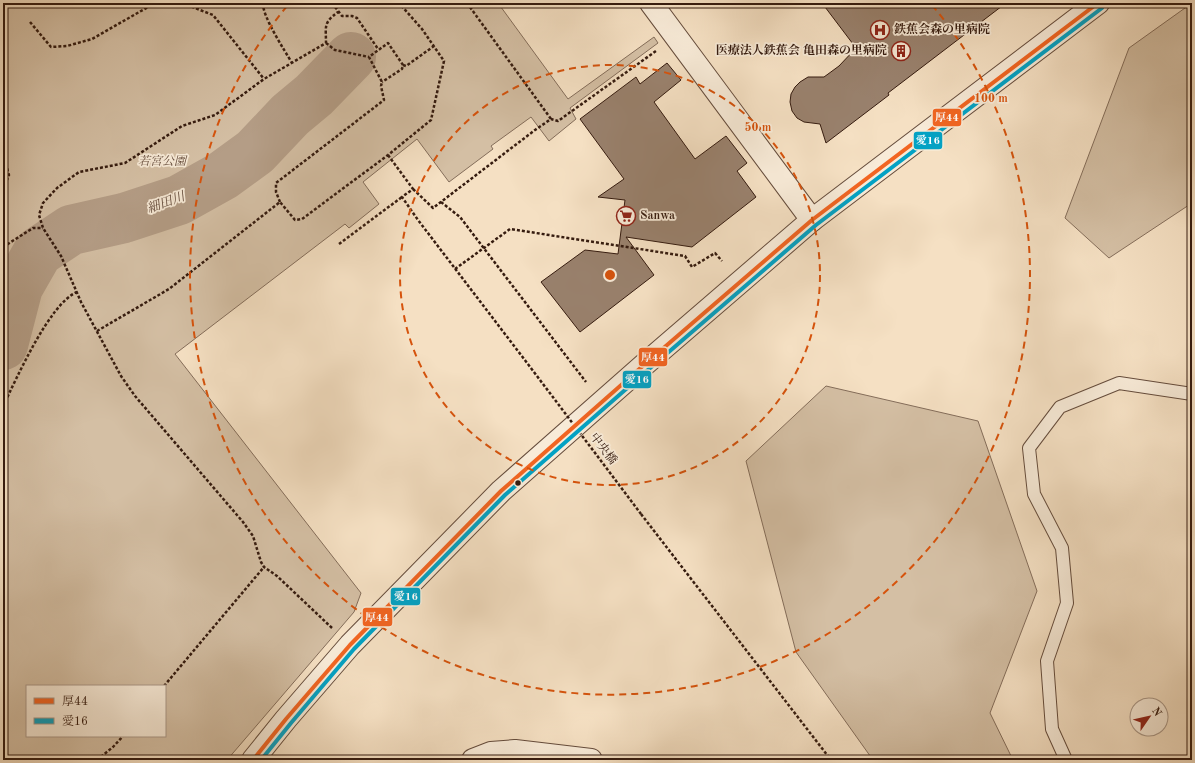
<svg xmlns="http://www.w3.org/2000/svg" width="1195" height="763" font-family="'Old Standard TT','Noto Serif JP',serif">
<style>
.green{fill:#d4bfa4;stroke:#846d5a;fill-rule:evenodd}
.lines{fill:none;stroke-linecap:round;stroke-linejoin:round}
.river{stroke:#b49d86;stroke-width:50}
.building{fill:#99816d;stroke:#351b0f}
.service-casing{stroke:#654c3c;stroke-width:14}
.minor-casing{stroke:#654c3c;stroke-width:24}
.tertiary-casing{stroke:#654c3c;stroke-width:24}
.path{stroke:#351b0f;stroke-width:2.5;stroke-dasharray:3 2;stroke-linecap:butt}
.service{stroke:#f8ebd8;stroke-width:12}
.minor{stroke:#f8ebd8;stroke-width:22}
.tertiary{stroke:#f8ebd8;stroke-width:22}
.path-bridge{stroke:#351b0f;stroke-width:2.5;stroke-dasharray:3 2;stroke-linecap:butt}
.bus-1-casing{stroke:#f8ebd8;stroke-width:7}
.bus-2-casing{stroke:#f8ebd8;stroke-width:7}
.bus-1{stroke:#f26522;stroke-width:4}
.bus-2{stroke:#03a2c4;stroke-width:4}
.ring{fill:none;stroke:#d6530c;stroke-width:2;stroke-dasharray:7 5}
.bus-dot{fill:#351b0f;stroke:#f8ebd8;stroke-width:1.5}
.labels{text-anchor:middle;dominant-baseline:central;stroke-width:3.5;stroke-linejoin:round;paint-order:stroke}
.poi-label{font-size:12px;font-weight:bold;fill:#351b0f;stroke:#f8ebd8;text-anchor:start}
.park-label{font-size:12px;font-style:italic;fill:#654c3c;stroke:#f8ebd8}
.street-label{font-size:12px;fill:#351b0f;stroke:#f8ebd8}
.water-label{font-size:13px;font-style:italic;fill:#614839;stroke:#f8ebd8}
.centre{fill:#d6530c;stroke:#f8ebd8;stroke-width:2}
.ring-label{font-size:12px;text-anchor:middle;font-weight:bold;fill:#d6530c;stroke:#f8ebd8;stroke-width:3.5;stroke-linejoin:round;paint-order:stroke}
.line-badge{stroke:#f8ebd8;stroke-width:1.5}
.badge-label{font-size:11px;text-anchor:middle;font-weight:bold;fill:#fff}
</style>
<rect width="100%" height="100%" fill="#f5e0c3"/>
<filter id="stains"><feTurbulence type="fractalNoise" baseFrequency=".005" numOctaves="4"/><feColorMatrix values="0 0 0 0 .2 0 0 0 0 .09 0 0 0 0 .02 0 0 0 .5 -.17"/></filter>
<radialGradient id="worn" r=".72"><stop offset=".6" stop-color="#630" stop-opacity="0"/><stop offset="1" stop-color="#630" stop-opacity=".3"/></radialGradient>
<path class="green" d="M3,3H498L568,99L654,37L658,43L570,108L576,119L549,141L531,117L491,146L493,149L449,182L417,139L363,182L379,204L349,228L345,224L175,354L361,593L354,612L227,760H3ZM27,686H165V736H27Z
M1192,3V203L1109,258L1065,218L1129,48Z
M826,386L978,421L1037,591L990,713L1013,760H873L796,652L746,461Z"/>
<g class="lines">
<path class="river" d="M3,345L18,287L38,252L71,230L124,218L179,200L222,176L255,152L290,115L314,95L351,57"/>
</g>
<path class="building" d="M822,3H1006L888,93L889,95L826,143L820,124L804,122L797,118L792,111L790,102L791,94L795,87L800,82L808,77H824L839,66L856,48Z
M667,63L681,80L654,102L695,159L726,136L747,163L737,171L756,197L692,247L626,237L654,275L580,332L541,282L585,250L618,254L625,200L598,197L624,179L580,119L636,77L640,84Z"/>
<g class="lines">
<g class="service-casing">
<path id="service" d="M1066,760L1052,729L1047,661L1067,603L1062,548L1034,494L1029,448L1060,407L1119,383L1192,394"/>
</g>
<g class="minor-casing">
<path id="minor" d="M651,3L812,220
M473,760L491,753L515,751L591,760"/>
</g>
<g class="tertiary-casing">
<path id="tertiary" d="M253,760L286,719L350,645L501,491L645,364L812,220L1098,3"/>
</g>
<path class="path" d="M182,3L213,15L264,79
M263,3C262,16 285,51 292,63
M332,3L342,16H352L357,18L378,49
M467,3L551,119
M30,22L51,47L67,46L92,39L155,3
M326,43L335,50L369,57
M403,65L406,66L434,46
M3,154L9,175L3,189
M388,155L413,189L402,197L418,220L537,376
M413,189L433,208L535,130L551,119L558,121L656,51
M280,202L276,192V183L384,100L381,86L382,82L369,57L388,43L403,65L402,69L382,82
M441,202L460,217L586,382
M339,244L402,197
M3,247L33,228H43
M97,331L169,289L280,202L295,220L302,219L388,155L431,120L444,61L422,29L399,3
M3,406C17,378 49,304 77,292
M641,514L831,760
M332,628L277,576L264,567L261,562L253,536L243,522L135,396L121,376L81,302L61,256L43,228L39,215L43,203L57,188L79,172L125,163L182,126L215,115L264,79L326,43C326,26 323,23 338,12
M164,686L264,567
M97,760L113,747L123,736"/>
<use href="#service" class="service"/>
<use href="#minor" class="minor"/>
<use href="#tertiary" class="tertiary"/>
<path class="path-bridge" d="M455,269L510,229L685,256L692,267L715,253L722,261
M537,376L641,514"/>
<g class="bus-1-casing">
<path id="bus-1" d="M253,760L286,719L350,645L501,491L645,364L812,220L1098,3"/>
</g>
<g class="bus-2-casing">
<path id="bus-2" d="M261,760L291,723L354,649L505,495L649,369L816,225L1102,8"/>
</g>
<use href="#bus-1" class="bus-1"/>
<use href="#bus-2" class="bus-2"/>
</g>
<g class="ring">
<circle cx="610" cy="275" r="210"/>
<path d="M932 5A420 420 0 1 1 288 5"/>
</g>
<defs>
<g id="hospital-ring" transform="scale(1)"><circle r="9.5" fill="#f8ebd8" stroke="#8f2418" stroke-width="1.5"/><path d="M-5-5h3v3.5h4V-5h3V5h-3V1.5h-4V5h-3Z" fill="#8f2418"/></g>
<g id="building-ring" transform="scale(1)"><circle r="9.5" fill="#f8ebd8" stroke="#8f2418" stroke-width="1.5"/><path d="M-4-6H4V6H1V3H-1V6H-4ZM-2.5-4.3h1.7v1.8h-1.7ZM.8-4.3h1.7v1.8H.8ZM-2.5-1h1.7V.8h-1.7ZM.8-1h1.7V.8H.8Z" fill="#8f2418"/></g>
<g id="supermarket-ring" transform="scale(1)"><circle r="9.5" fill="#f8ebd8" stroke="#8f2418" stroke-width="1.5"/><path d="M-6-5.5h2.5l.6 2H6L4.5 2H-2.5L-4.4-4H-6ZM-1.5 3.2a1.3 1.3 0 1 0 .1 0ZM3 3.2a1.3 1.3 0 1 0 .1 0Z" fill="#8f2418"/></g>
</defs>
<g fill-rule="evenodd">
<use href="#hospital-ring" x="880" y="30"/>
<use href="#building-ring" x="901" y="51"/>
<use href="#supermarket-ring" x="626" y="216"/>
</g>
<circle class="bus-dot" cx="518" cy="483" r="3.5"/>
<g class="labels">
<g class="poi-label">
<text x="894" y="30">鉄蕉会森の里病院</text>
<text x="887" y="51" text-anchor="end">医療法人鉄蕉会 亀田森の里病院</text>
<text x="640" y="216">Sanwa</text>
</g>
<g class="park-label">
<text x="162" y="162">若宮公園</text>
</g>
<g class="street-label">
<text transform="translate(603 449) rotate(53)">中央橋</text>
</g>
<g class="water-label">
<text transform="translate(166 203) rotate(-20)">細田川</text>
</g>
</g>
<circle cx="610" cy="275" r="6" class="centre"/>
<g class="ring-label">
<text x="991" y="102">100 m</text>
<text x="758" y="131">50 m</text>
</g>
<g class="line-badge">
<rect x="932" y="108" width="30" height="19" rx="4" fill="#f26522"/>
<rect x="913" y="131" width="30" height="19" rx="4" fill="#03a2c4"/>
<rect x="638" y="347" width="30" height="20" rx="4" fill="#f26522"/>
<rect x="622" y="370" width="30" height="19" rx="4" fill="#03a2c4"/>
<rect x="390" y="587" width="31" height="19" rx="4" fill="#03a2c4"/>
<rect x="362" y="607" width="31" height="20" rx="4" fill="#f26522"/>
</g>
<g class="badge-label">
<text x="947" y="121">厚44</text>
<text x="928" y="144">愛16</text>
<text x="653" y="361">厚44</text>
<text x="637" y="383">愛16</text>
<text x="406" y="600">愛16</text>
<text x="377" y="621">厚44</text>
</g>
<rect width="1195" height="763" fill="none" stroke="#f5e0c3" stroke-width="16"/>
<rect x="4" y="4" width="1187" height="755" fill="none" stroke="#351b0f" stroke-width="2"/>
<rect x="8" y="8" width="1179" height="747" fill="none" stroke="#351b0f"/>
<rect x="26" y="685" width="140" height="52" fill="#f8ebd8" stroke="#aa9888"/>
<rect x="34" y="698" width="20" height="6" fill="#f26522" stroke="#aa9888"/>
<text x="62" y="705" font-size="12" fill="#351b0f">厚44</text>
<rect x="34" y="718" width="20" height="6" fill="#03a2c4" stroke="#aa9888"/>
<text x="62" y="725" font-size="12" fill="#351b0f">愛16</text>
<g transform="translate(1149 717) rotate(56)"><circle r="19" fill="#f8ebd8" stroke="#aa9888"/>
<path d="M0-3L7 15L0 10L-7 15Z" fill="#8f2418"/>
<text y="-6" font-size="11" font-weight="bold" text-anchor="middle" fill="#351b0f">N</text>
</g>
<rect width="100%" height="100%" filter="url(#stains)"/>
<rect width="100%" height="100%" fill="url(#worn)"/>
</svg>
